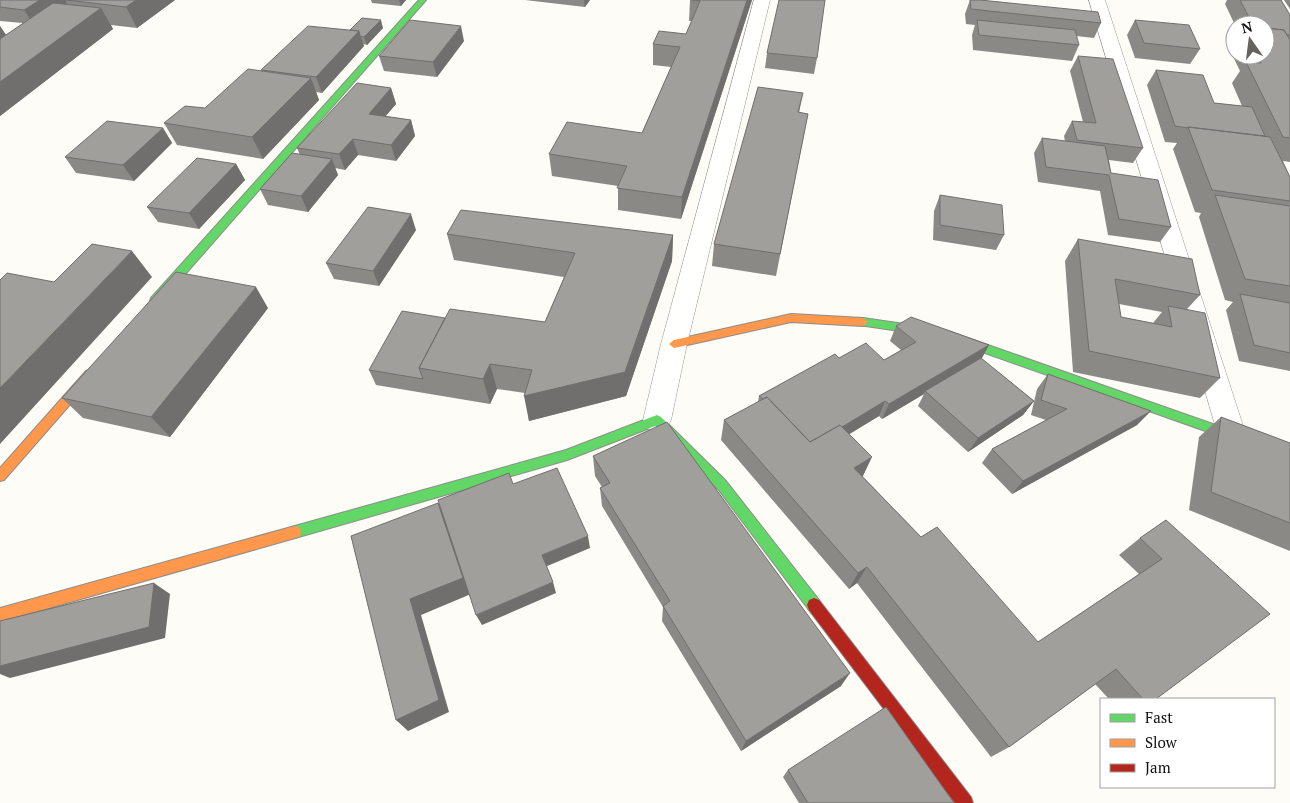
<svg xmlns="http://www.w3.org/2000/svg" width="1290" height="803" font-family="'PT Serif',serif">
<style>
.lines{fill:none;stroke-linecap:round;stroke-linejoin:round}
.street-casing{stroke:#979795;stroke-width:1}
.fast-casing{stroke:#8e8d8b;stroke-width:2}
.slow-casing{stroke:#8e8d8b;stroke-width:2}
.jam-casing{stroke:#8e8d8b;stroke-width:2}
.street{fill:#fffffe;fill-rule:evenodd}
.fast{fill:#63d668;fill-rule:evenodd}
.slow{fill:#ff974d;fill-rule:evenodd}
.jam{fill:#b3261e;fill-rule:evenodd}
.wall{fill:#8a8986;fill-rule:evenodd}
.shaded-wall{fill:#716f6d}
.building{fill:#a19f9c;stroke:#716f6d}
</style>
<rect width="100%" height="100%" fill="#fdfcf7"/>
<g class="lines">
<g class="street-casing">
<path id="street" d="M754,0H770L687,344L671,420L667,428L657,431L647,428L643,420L661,344Z
M1089,0H1105L1246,435L1242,443L1232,447L1222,443L1218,435Z"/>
</g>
<g class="fast-casing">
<path id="fast" d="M419,0H426L159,304H151L150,301L151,298Z
M863,318L945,330L1290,451V461L940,337L859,325L858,322Z
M657,415L661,417L726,481L819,600L821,605L819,610L814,612L809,610L718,489L655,426L567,460L295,538L290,536L289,532L290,528L295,526L566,450Z"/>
</g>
<g class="slow-casing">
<path id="slow" d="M791,314L863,318L868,322L863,326L791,322L674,348L669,344L674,340Z
M90,370L94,371L95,374L94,377L4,480L0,481V468L86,371Z
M295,526L300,528L301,532L300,536L295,538L0,622V608Z"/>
</g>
<g class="jam-casing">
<path id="jam" d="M814,598L819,600L971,797L973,803H955L809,610L807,605L809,600Z"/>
</g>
<use href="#street" class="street"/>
<use href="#fast" class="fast"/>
<use href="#slow" class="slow"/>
<use href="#jam" class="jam"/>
</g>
<path class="wall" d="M0,0H175L137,28L111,25L113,29L0,116V26L6,35L23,23L0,21Z
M371,0H406L401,6L372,3Z
M525,0H590L585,7Z
M690,0H752L681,219L618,210V186L552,176L549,154L642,133L671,67L653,65V44L686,34L692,21H689Z
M970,0H980L1101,23L1094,38L1076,36L1079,45L1072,61L973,50L972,35L975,25L966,24L965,14Z
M1227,0H1281L1290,15V162L1283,161L1290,177V371L1239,361L1226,310L1233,302L1225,300L1199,217L1201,213L1195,212L1173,149L1177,143L1165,142L1147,85L1156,70L1214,103L1242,106L1232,83L1240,71L1228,46L1235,36V55H1265V25H1235L1225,4Z
M1284,0H1290V9Z
M1135,20L1200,49L1190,64L1135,58L1127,35Z
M383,28L367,45L363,44L364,46L322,93L316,92L319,100L263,159L177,145L164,123L205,108L262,71L261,70L350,30Z
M464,41L437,77L384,71L379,56Z
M767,53L817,58L814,74L765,68Z
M1078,56L1143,148L1133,163L1109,160L1111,173L1171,227L1160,242L1108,235L1100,191L1038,182L1034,153L1042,138L1065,141L1064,136L1072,121L1083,122L1070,71Z
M391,88L396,104L385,116L411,120L415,136L396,161L358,155L345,170L335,168L338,175L308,212L268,205L260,189L300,155L297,148Z
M803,93L799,113L808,114L776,276L712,266L714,244Z
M163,128L172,143L134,181L76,173L65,157Z
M236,164L245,180L199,229L158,222L147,207Z
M940,195L1004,235L996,250L933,240L934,211Z
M416,230L379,286L334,279L326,263Z
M447,234L673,235L672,261L626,396L529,421L525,393L497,389L490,404L376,385L369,370L445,318L545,322L564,277L454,260Z
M1078,239L1200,295L1187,309L1220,378L1200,398L1073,372L1065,261ZM1119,304L1162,312L1153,323L1121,317Z
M268,308L170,437L83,418L62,398Z
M896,326L989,345L981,358L1034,401L1023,415L968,452L918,406L924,394L882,419L879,416L849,434L863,477L921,537L1038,642L1139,574L1119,555L1140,538L1166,520L1156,699H1109L1095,684L1009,747L991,757L857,583L849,589L721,440L724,420L758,402L759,396L839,358L884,360L901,350L890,341Z
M1048,374L1137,425L1012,494L982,463L992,449L1046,420L1031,415L1037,389Z
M1221,417L1290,443V551L1189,510L1199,437Z
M593,456L841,686L741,751L662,621L663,607L602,506L600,488L602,487L595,476Z
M788,770L954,803H799L783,777Z"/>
<path class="shaded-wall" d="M40,0H66L67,3L34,25L24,10Z
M136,0H175L137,28L126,7Z
M399,0H406L401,6Z
M584,0H590L585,7Z
M747,0H752L681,219L682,197Z
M101,8L113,29L0,116V82Z
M381,20L383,28L367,45L364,37Z
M0,26L10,41L0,47Z
M461,26L464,41L437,77L433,62Z
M359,31L364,46L322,93L316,77Z
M311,78L319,100L263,159L252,137Z
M391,88L396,104L374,130L369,114Z
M411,120L415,136L396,161L391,145Z
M163,128L172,143L134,181L123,165Z
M353,139L358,155L345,170L339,154Z
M332,159L338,175L308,212L301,196Z
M236,164L245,180L199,229L189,213Z
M411,214L416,230L379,286L373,271Z
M673,235L672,261L626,396L529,421L524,396Z
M132,251L152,277L0,444V388Z
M256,287L268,308L170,437L151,417Z
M989,345L981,360L925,391L924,394L882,419L889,404Z
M490,364L497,389L490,404L483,379Z
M885,401L879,416L804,462L808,448Z
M1034,401L1023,415L968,452L978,438Z
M1151,411L1137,425L1012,494L1023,481Z
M872,457L863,476L846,487L854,468Z
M438,503L447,521L471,594L421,615L449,712L408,731L396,720L410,599Z
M588,536L590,548L545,567L542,555Z
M867,567L857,583L849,589L858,573Z
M553,582L556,593L482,625L476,615Z
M154,583L170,594L165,638L10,678L0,674V666Z
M850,673L841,686L741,751L746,741Z"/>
<path class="building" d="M0,0H40L24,10L0,7Z
M67,0H136L126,7Z
M692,0H747L682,197L617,188L627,166L549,154L567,122L642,133L680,47L653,44L659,31L686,34L700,1Z
M779,0H825L817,58L767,53Z
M970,0H980L1098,12L1101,23L971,9Z
M1240,0H1281L1290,15V35H1287L1284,30L1265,28V25H1253Z
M53,3L101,8L0,82V39Z
M362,18L381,20L364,37L360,36L359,31L350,30Z
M410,20L461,26L433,62L379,56Z
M977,20L1075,30L1079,45L979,35Z
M1135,20L1189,25L1200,49L1144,43Z
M308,26L359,31L316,77L261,70Z
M1265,28L1284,30L1290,40V138L1283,137L1246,62L1261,63L1257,55H1265Z
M1078,56L1113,59L1143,148L1077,140L1072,121L1096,123Z
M248,69L311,78L252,137L164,123L185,106L205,108Z
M1156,70L1203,75L1214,103L1252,107L1265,136L1188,127V128L1175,126Z
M357,83L391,88L369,114L411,120L391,145L353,139L339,154L297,148Z
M758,87L803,93L798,112L808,114L780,254L714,244Z
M107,121L163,128L123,165L65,157Z
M1188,127L1270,137L1290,177V201L1212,190Z
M1042,138L1105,146L1111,173L1158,180L1171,227L1119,219L1109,175L1046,167Z
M292,153L332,159L301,196L260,189Z
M197,158L236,164L189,213L147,207Z
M940,195L1002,205L1004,235L940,225Z
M1215,195L1290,206V286L1245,279Z
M368,207L411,214L373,271L326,263Z
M461,210L673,235L625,372L524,396L532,370L490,364L483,379L419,368L450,309L545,322L575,253L447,234Z
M1078,239L1192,259L1200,295L1115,279L1121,317L1172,327L1168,306L1205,313L1220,378L1089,351Z
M92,244L132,251L0,388V280L7,273L54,282Z
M176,272L256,287L151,417L62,398Z
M1240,294L1290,303V353L1254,345Z
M402,311L445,318L419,368L423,379L369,370Z
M911,317L989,345L889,404L885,401L842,427L840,425L810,442L767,397L763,399L759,396L835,354L839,358L866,343L884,360L916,342L896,326Z
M981,358L1034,401L978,438L925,391Z
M1048,374L1151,411L1023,481L992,449L1067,409L1041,400Z
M767,397L810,442L840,425L872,457L854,468L921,537L937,527L1038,642L1162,559L1140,538L1166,520L1270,614L1156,699H1143L1116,669L1009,747L867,567L858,573L724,420Z
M1221,417L1290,443V523L1211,492Z
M667,422L850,673L746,741L663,606L670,601L600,488L610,483L593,456Z
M557,468L588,536L542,555L553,582L476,615L438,500L509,473L513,484Z
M438,503L463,578L410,599L439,700L396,720L351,536Z
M154,583L149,627L0,666V621Z
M886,707L954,803H808L788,770Z"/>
<rect x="1100" y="698" width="175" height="90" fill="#ffffff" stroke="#a0a0a0"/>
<rect x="1110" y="714" width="25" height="8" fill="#63d668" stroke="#a0a0a0"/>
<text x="1145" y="723" font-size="15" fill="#111111">Fast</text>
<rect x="1110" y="739" width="25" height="8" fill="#ff974d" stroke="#a0a0a0"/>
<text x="1145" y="748" font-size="15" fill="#111111">Slow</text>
<rect x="1110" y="764" width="25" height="8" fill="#b3261e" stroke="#a0a0a0"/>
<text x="1145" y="773" font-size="15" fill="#111111">Jam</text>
<g transform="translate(1250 40) rotate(346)"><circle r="24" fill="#ffffff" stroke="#a0a0a0"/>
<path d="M0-4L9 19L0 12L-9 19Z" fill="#646362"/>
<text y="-8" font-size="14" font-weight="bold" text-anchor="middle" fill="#111111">N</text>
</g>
</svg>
